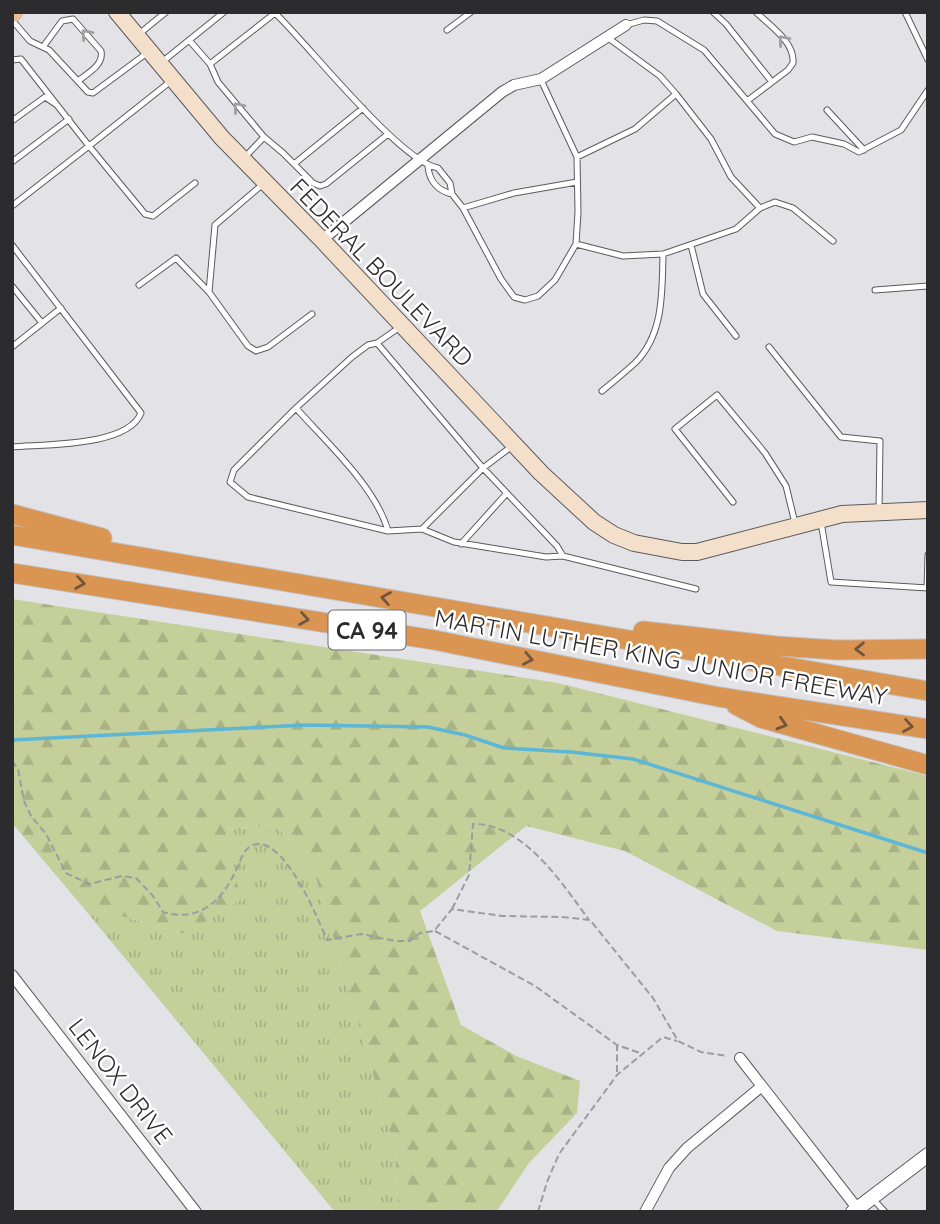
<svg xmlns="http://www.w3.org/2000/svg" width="940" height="1224" font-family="Quicksand,sans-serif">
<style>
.grass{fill:url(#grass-tufts)}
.forest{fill:url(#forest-firs)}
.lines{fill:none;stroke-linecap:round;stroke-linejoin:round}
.stream{stroke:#5db6d6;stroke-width:3.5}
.service-casing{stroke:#5b5b5e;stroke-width:7}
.minor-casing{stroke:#5b5b5e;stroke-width:12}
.tertiary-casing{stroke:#5b5b5e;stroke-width:16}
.secondary-casing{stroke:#5b5b5e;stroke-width:18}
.primary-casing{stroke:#c0c0c0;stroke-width:19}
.motorway-casing{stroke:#c0c0c0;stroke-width:21}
.path{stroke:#9d9da1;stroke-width:2;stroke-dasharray:7 3.5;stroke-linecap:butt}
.service{stroke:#fff;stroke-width:5}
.minor{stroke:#fff;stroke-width:10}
.tertiary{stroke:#fff;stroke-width:14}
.secondary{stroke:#f4dfcb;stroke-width:16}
.primary{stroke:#e9bf97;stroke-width:18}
.motorway{stroke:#db9552;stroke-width:19}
.oneway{stroke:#a0a0a1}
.oneway2{stroke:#72563c}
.labels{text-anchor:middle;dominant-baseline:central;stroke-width:5;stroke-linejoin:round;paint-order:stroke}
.shield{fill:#fff;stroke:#6b6b6d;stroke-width:2}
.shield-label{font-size:23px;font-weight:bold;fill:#2c2c2e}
.street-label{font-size:24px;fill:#2c2c2e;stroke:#fff}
</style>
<defs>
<pattern id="grass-tufts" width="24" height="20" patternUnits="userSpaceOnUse" patternTransform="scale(1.75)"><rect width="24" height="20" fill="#c4cf9a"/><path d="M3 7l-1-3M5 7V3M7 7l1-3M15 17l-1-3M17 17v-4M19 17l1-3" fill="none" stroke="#a9b285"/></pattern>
<pattern id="forest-firs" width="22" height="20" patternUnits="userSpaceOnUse" patternTransform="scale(1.75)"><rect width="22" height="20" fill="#c4cf9a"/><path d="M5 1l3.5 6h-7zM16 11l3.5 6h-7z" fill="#a9b285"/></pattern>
</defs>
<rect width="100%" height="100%" fill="#e2e2e7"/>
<path class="grass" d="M276,825L313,868L395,1150L398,1212H335L81,905L186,934L225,829Z"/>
<path class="forest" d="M12,599L558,683L928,776V950L777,931L625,851L526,826L420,911L461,1025L516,1056L580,1081L577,1113L529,1163L496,1212H398L395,1150L313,868L276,825L225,829L241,900L186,934L81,905L12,823Z"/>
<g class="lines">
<path class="stream" d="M12,740L305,725L428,727L465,735L504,748L571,752L633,759L928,853"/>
<g class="service-casing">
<path id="service" d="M274,12C308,44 399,161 438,168L450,183L452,194L463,208L501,279L514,297L525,300L538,296L555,280L576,244L578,212L577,157L541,80
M713,12L726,24L772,82
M905,12L928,60
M12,20L30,41L49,50L88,92L93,93L147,53
M626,25L644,20L657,21L704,50L775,134L794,142L812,137L844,144L859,152L901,130L928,90
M447,30L471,12
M139,34L166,12
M189,40L210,64L218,82L264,137
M43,47L62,21L73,19L101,51C104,65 88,73 78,81
M12,60L21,59L89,146L171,81
M162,62L224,12
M210,64L275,13
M747,101L788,70L793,63C795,42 770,26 756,12
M827,110L864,150
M12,121L45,97L57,105
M245,157L264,137L283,153L313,183L320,186L326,184L388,134
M577,157L635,129L676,94
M12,162L69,119
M294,164L363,108
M428,166C429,181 438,191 452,194
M12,206L89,146L145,214L153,216L195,183
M463,208L514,193L577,182
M760,208L775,202L793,208L833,241
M576,244L623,256L663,254L736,229L760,208L731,177L711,139L676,94L660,76L607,37
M12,245L141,413C128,447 43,444 12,447
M691,245L703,294L736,336
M139,285L176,258L209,292L215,225L263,184
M12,286L42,323
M875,290L928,286
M209,292L248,346L256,351L268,347L312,314
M377,343L483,468L557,546L563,556L546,557L454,542L422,529L388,531L248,497L230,482L234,470L296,408L352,357L368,345L377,343L400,327
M12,347L61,308
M769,347L841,437L880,441L879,510
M602,391C613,382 624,373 635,363C664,334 662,292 663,254
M296,408C326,442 376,487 388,531
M733,502L675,429L717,395L765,453L786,486L795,523
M821,522L831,582L928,588
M422,529L483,468L512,446
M461,544L507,493
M563,556L696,589
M927,588L928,555
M872,1198L885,1212"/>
</g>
<g class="minor-casing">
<path id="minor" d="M322,240L502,92L514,85L541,79L626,25
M12,975L196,1212
M740,1058L857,1208
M645,1212L669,1168L687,1148L762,1086"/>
</g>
<g class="tertiary-casing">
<path id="tertiary" d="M853,1212L928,1155"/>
</g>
<g class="secondary-casing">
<path id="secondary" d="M117,12L222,138L322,240L541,473L594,522L614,535L634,543L682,552H697L842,514L928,510"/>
</g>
<g class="primary-casing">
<path id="primary" d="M12,13L14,12"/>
</g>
<g class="motorway-casing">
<path id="motorway" d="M12,514L102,538
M12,535L928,691
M12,573L434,640L719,697L928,729
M643,631L776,646L837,650L928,649
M736,705L761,718L928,765"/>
</g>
<path class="path" d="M12,761L18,769L24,801L31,816L46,834L66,873L89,884L122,876L136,878L153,896L163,912C200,923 223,900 237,868C241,860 243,850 251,846C282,830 318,919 327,940L361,934L395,941H410L420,933L434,931L452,909L502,916L562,917L590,920L653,998L678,1041L701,1052L728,1056
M452,909L469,875L473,824C523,823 562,883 589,920
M435,931L535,986L617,1045L643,1054
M617,1072V1046
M538,1212L547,1182L559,1154L617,1075L663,1037L677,1041"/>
<use href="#service" class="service"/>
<use href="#minor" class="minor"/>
<use href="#tertiary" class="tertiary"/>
<use href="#secondary" class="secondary"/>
<use href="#primary" class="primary"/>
<use href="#motorway" class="motorway"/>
</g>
<defs><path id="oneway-chevron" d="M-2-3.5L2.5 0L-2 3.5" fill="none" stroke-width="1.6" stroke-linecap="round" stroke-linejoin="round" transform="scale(1.75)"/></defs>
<g class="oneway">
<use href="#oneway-chevron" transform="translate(86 34) rotate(-131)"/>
<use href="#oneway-chevron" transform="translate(783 40) rotate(-131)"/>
<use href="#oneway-chevron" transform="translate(238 107) rotate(-130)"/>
</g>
<g class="oneway2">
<use href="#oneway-chevron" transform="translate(80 583) rotate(9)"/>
<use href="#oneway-chevron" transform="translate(386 598) rotate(-170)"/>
<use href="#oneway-chevron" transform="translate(304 619) rotate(9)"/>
<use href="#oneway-chevron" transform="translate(860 649) rotate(179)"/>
<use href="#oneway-chevron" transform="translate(528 659) rotate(11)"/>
<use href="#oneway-chevron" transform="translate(782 724) rotate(16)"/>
<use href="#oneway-chevron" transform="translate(908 726) rotate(9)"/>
</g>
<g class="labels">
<rect class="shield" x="328.5" y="610.5" width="77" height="39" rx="5"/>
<g class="shield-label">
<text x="367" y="630">CA 94</text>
</g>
<g class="street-label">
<text transform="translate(382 272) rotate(46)">FEDERAL BOULEVARD</text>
<text transform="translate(661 657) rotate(10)">MARTIN LUTHER KING JUNIOR FREEWAY</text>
<text transform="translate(121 1081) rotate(52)">LENOX DRIVE</text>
</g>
</g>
<rect width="940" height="1224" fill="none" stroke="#2c2c2e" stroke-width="28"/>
</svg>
